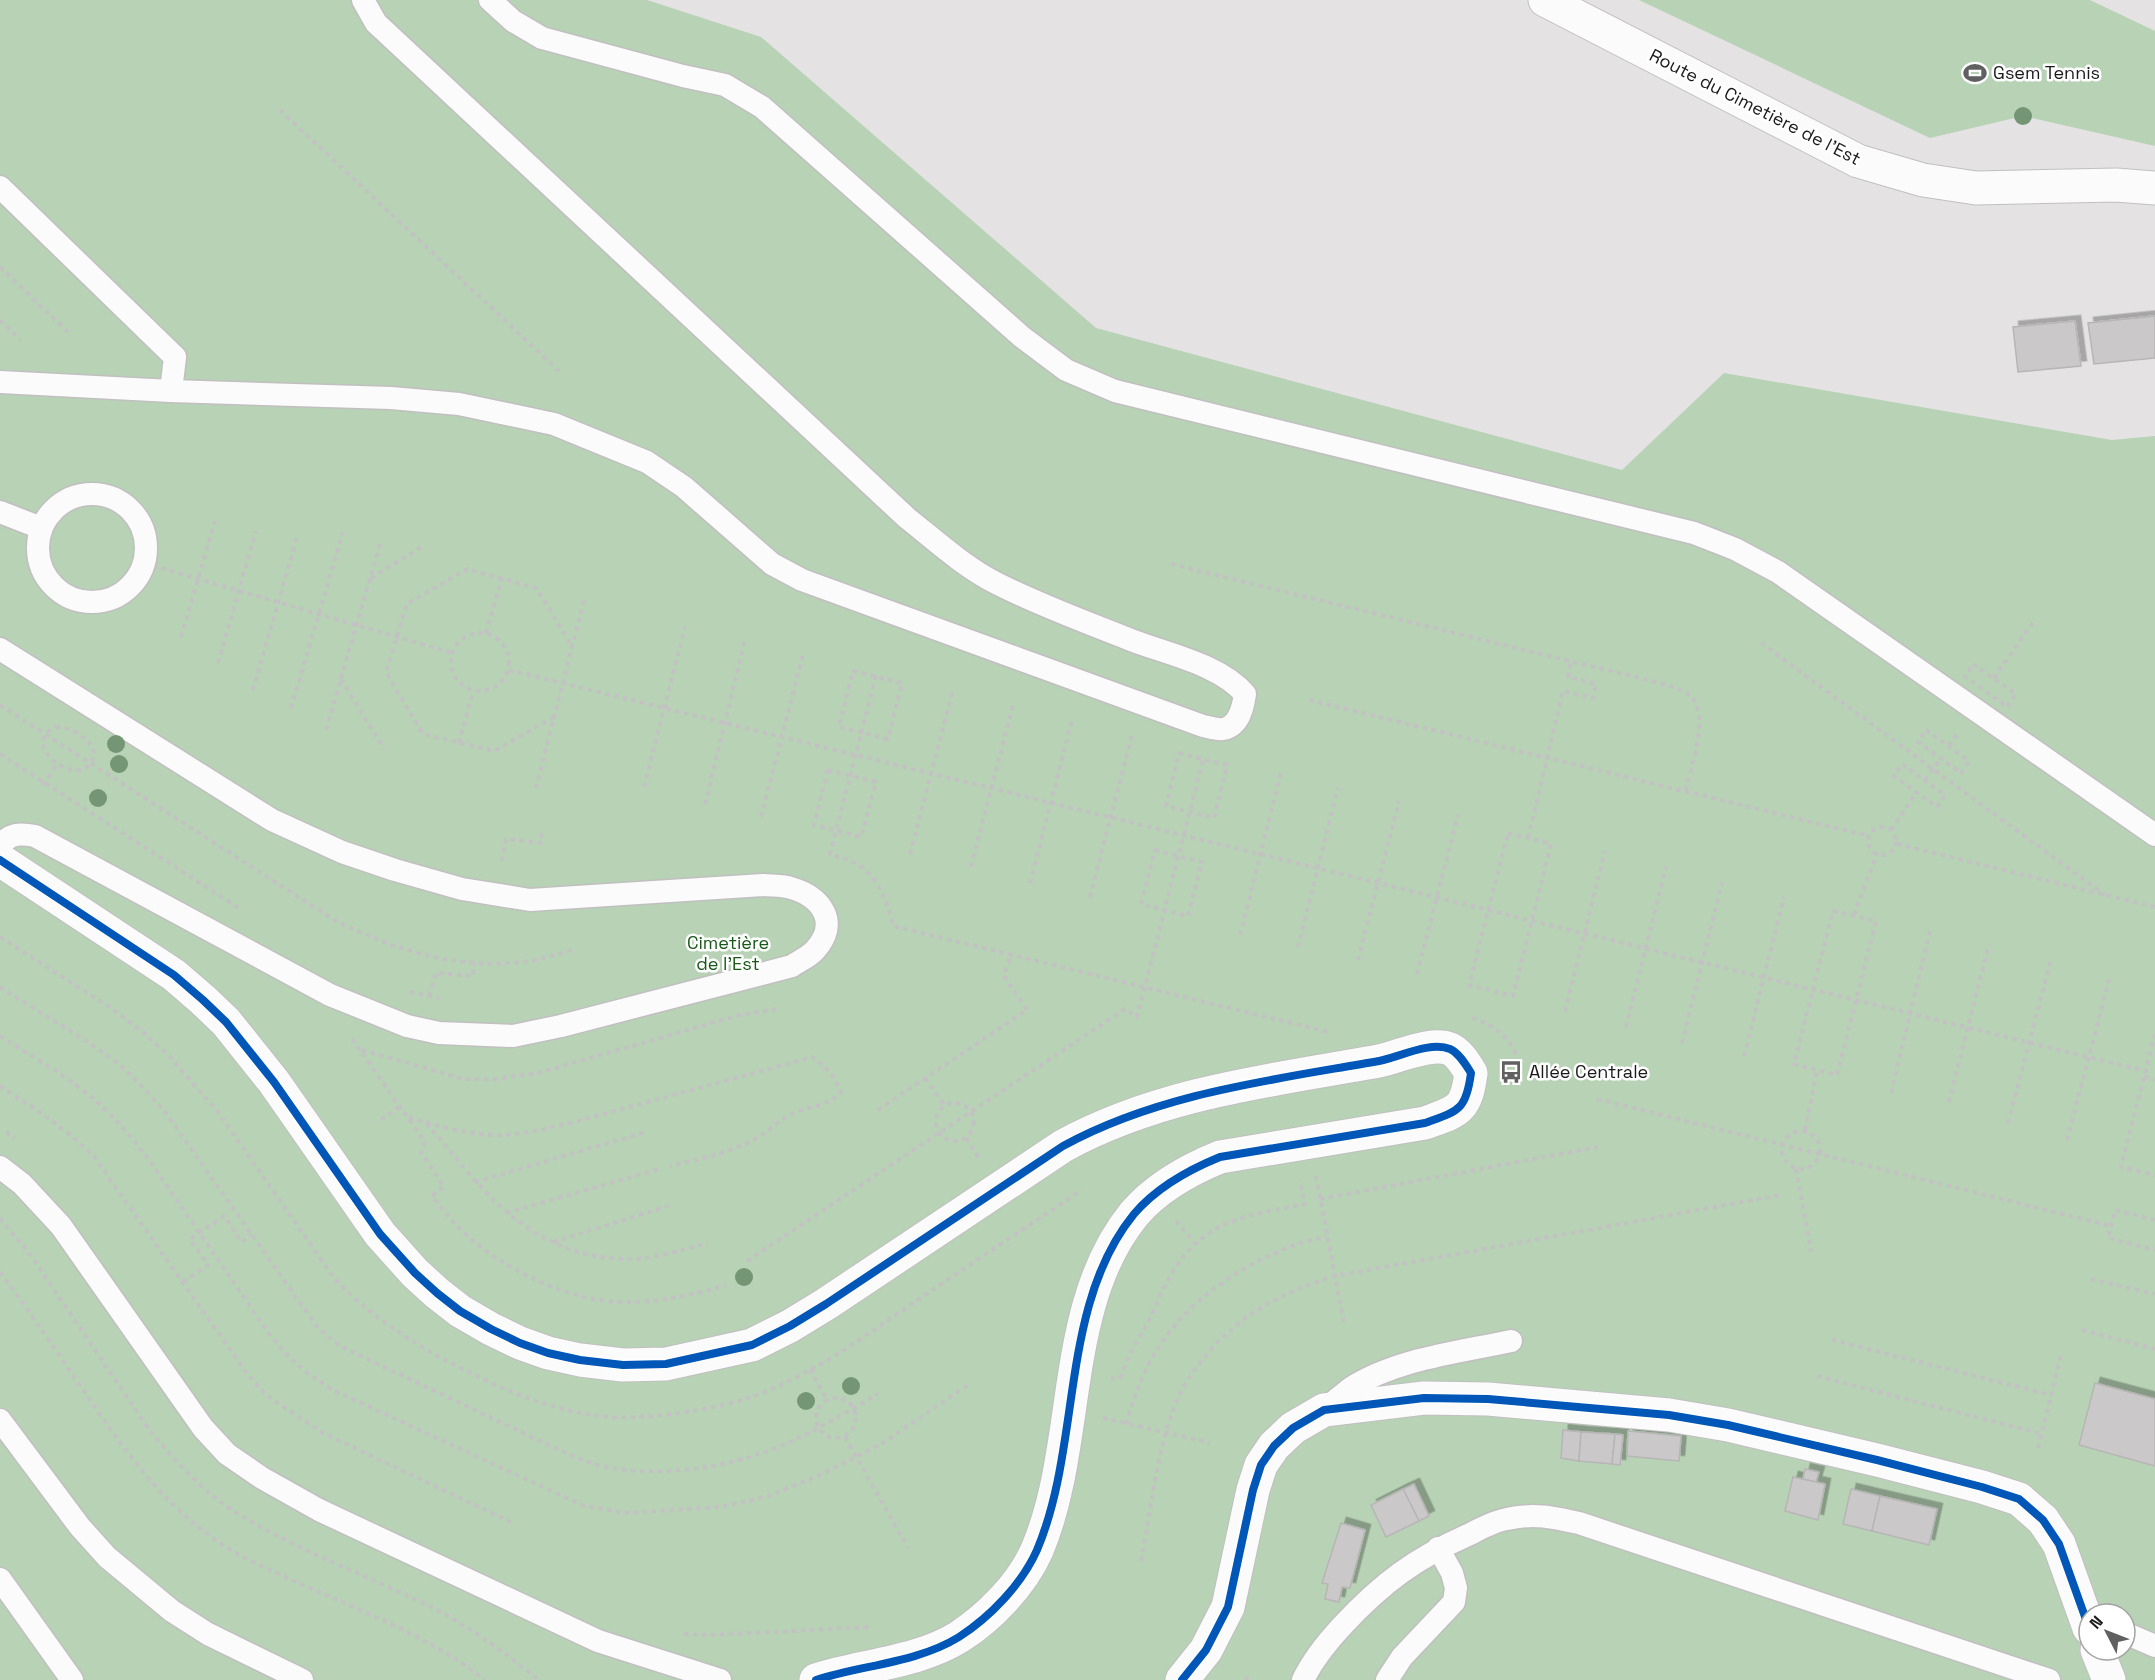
<svg xmlns="http://www.w3.org/2000/svg" width="2155" height="1680" viewBox="0 0 2155 1680" font-family="'Space Grotesk',sans-serif">
<defs>
<filter id="shadow"><feDropShadow dx="5.5" dy="-5.5" stdDeviation="0" flood-color="#0004"/></filter>
</defs>
<rect width="100%" height="100%" fill="#e4e2e3"/>
<g fill="#b7d2b5" fill-rule="evenodd">
<path d="M 0,0 L 647,0 L 761,37 L 1096,328 L 1622,470 L 1724,373 L 2112,440 L 2155,436 L 2155,1680 L 0,1680 ZM 2089,1614 L 2125,1614 L 2125,1650 L 2089,1650 Z"/>
<path d="M 1639,0 L 2090,0 L 2155,31 L 2155,146 L 2023,116 L 1930,138 Z"/>
</g>
<g fill="#cac8c9" stroke="#b7b5b6" stroke-width="1.5" filter="url(#shadow)">
<path d="M 2155,316 L 2155,358 L 2094,364 L 2088,323 Z"/>
<path d="M 2075,321 L 2081,366 L 2018,372 L 2013,327 Z"/>
<path d="M 2095,1383 L 2155,1399 L 2155,1466 L 2079,1445 Z"/>
<path d="M 1563,1430 L 1581,1432 L 1579,1461 L 1561,1458 Z"/>
<path d="M 1628,1431 L 1681,1436 L 1679,1461 L 1627,1456 Z"/>
<path d="M 1581,1432 L 1615,1434 L 1612,1464 L 1579,1461 Z"/>
<path d="M 1615,1434 L 1623,1435 L 1620,1465 L 1612,1464 Z"/>
<path d="M 1805,1469 L 1819,1472 L 1816,1482 L 1803,1479 Z"/>
<path d="M 1793,1477 L 1825,1484 L 1818,1520 L 1785,1511 Z"/>
<path d="M 1414,1484 L 1429,1516 L 1419,1521 L 1403,1489 Z"/>
<path d="M 1403,1489 L 1419,1521 L 1386,1537 L 1371,1505 Z"/>
<path d="M 1851,1489 L 1880,1496 L 1872,1531 L 1843,1524 Z"/>
<path d="M 1880,1496 L 1937,1509 L 1929,1545 L 1872,1531 Z"/>
<path d="M 1341,1523 L 1365,1530 L 1350,1588 L 1342,1587 L 1339,1602 L 1325,1599 L 1328,1584 L 1322,1583 Z"/>
</g>
<g fill="none" stroke-linecap="round" stroke-linejoin="round">
<g stroke="#c1bfc0" stroke-width="25">
<g id="service">
<path d="M 490,0 L 513,21 L 542,38 L 683,76 L 725,85 L 762,107 L 1022,337 L 1066,370 L 1115,391 L 1694,533 L 1735,549 L 1778,572 L 2155,835"/>
<path d="M 0,187 L 175,357 L 171,391"/>
<path d="M 0,382 L 171,391 L 391,398 L 459,404 L 554,424 L 647,462 L 684,487 L 772,564 L 802,580 L 1203,726 C 1209,727 1217,730 1223,729 C 1239,726 1243,708 1245,694 C 1219,664 1167,654 1131,640 C 1086,622 1039,605 996,583 C 963,566 936,541 907,518 L 376,23 L 363,0"/>
<circle cx="92" cy="548" r="54"/>
<path d="M 0,512 L 41,528"/>
<path d="M 0,649 L 272,820 L 342,852 L 395,870 L 462,889 L 530,900 L 763,885 C 772,886 783,885 791,888 C 822,897 840,923 815,950 C 809,957 799,961 792,966 L 561,1026 L 513,1036 L 439,1033 L 407,1026 L 330,995 L 35,836 C 20,833 10,833 0,846"/>
<path d="M 0,1167 L 22,1184 L 61,1226 L 203,1428 L 227,1454 L 262,1478 L 319,1510 L 598,1641 L 720,1680"/>
<path d="M 1326,1408 C 1334,1402 1343,1394 1351,1388 C 1396,1359 1460,1352 1511,1341"/>
<path d="M 0,1420 L 80,1527 L 107,1557 L 172,1611 L 208,1634 L 302,1680"/>
<path d="M 0,1579 L 72,1680"/>
<path d="M 2125,1633 L 2155,1646"/>
<path d="M 1303,1680 C 1313,1659 1328,1641 1343,1625 C 1382,1583 1416,1558 1468,1535 C 1480,1529 1494,1521 1507,1519 C 1534,1513 1552,1517 1579,1523 L 2049,1680"/>
<path d="M 1387,1680 L 1402,1657 L 1454,1602 L 1456,1588 L 1452,1573 L 1438,1548"/>
</g>
</g>
<g stroke="#c1bfc0" stroke-width="35">
<g id="minor">
<path d="M 1545,0 L 1858,161 L 1923,180 L 1976,188 L 2116,185 L 2155,188"/>
<path d="M 0,860 L 174,975 L 203,1000 L 226,1022 L 274,1082 L 380,1234 L 415,1273 L 437,1293 L 460,1311 L 491,1329 L 520,1343 L 548,1353 L 580,1360 L 623,1365 L 666,1364 L 752,1345 L 790,1326 L 826,1304 L 1063,1146 C 1160,1093 1272,1080 1379,1061 C 1399,1057 1431,1041 1450,1049 C 1459,1053 1466,1065 1471,1073 C 1466,1111 1458,1111 1425,1123 L 1220,1157 C 1188,1170 1157,1187 1134,1214 C 1059,1306 1082,1444 1037,1550 C 1022,1584 990,1617 959,1637 C 917,1663 862,1665 816,1680"/>
<path d="M 2097,1650 L 2109,1680"/>
<path d="M 1182,1680 L 1206,1650 L 1228,1607 L 1253,1490 L 1261,1465 L 1274,1446 L 1293,1428 L 1324,1410 L 1424,1398 L 1488,1399 L 1669,1415 L 1728,1425 L 1877,1460 L 1982,1487 L 2019,1499 L 2043,1520 L 2059,1544 L 2089,1628"/>
</g>
</g>
<g stroke="#c3c2c3" stroke-width="4" stroke-dasharray="4.5 4.5" stroke-linecap="butt">
<path d="M 280,110 L 559,371"/>
<path d="M 0,267 L 68,332"/>
<path d="M 0,320 L 21,340"/>
<path d="M 144,563 L 452,653"/>
<path d="M 1171,564 L 1652,681 C 1664,685 1678,687 1688,694 C 1712,711 1691,768 1685,792"/>
<path d="M 371,578 L 423,546"/>
<circle cx="480" cy="662" r="29"/>
<path d="M 486,633 L 502,578"/>
<path d="M 181,637 L 215,521"/>
<path d="M 1761,643 L 2105,895"/>
<path d="M 218,663 L 256,531"/>
<path d="M 1973,664 L 2016,694 L 2007,707 L 1965,676 Z"/>
<path d="M 509,670 L 2145,1071"/>
<path d="M 853,671 L 902,683 L 888,739 L 839,727 Z"/>
<path d="M 876,676 L 830,854 C 838,857 846,858 853,862 C 877,873 888,902 893,926 L 1328,1032"/>
<path d="M 1994,678 L 2034,621"/>
<path d="M 341,679 L 384,749"/>
<path d="M 253,690 L 298,534"/>
<path d="M 1309,700 L 1869,836"/>
<path d="M 0,705 L 336,921 C 400,952 463,972 535,960 C 548,957 562,953 575,949"/>
<path d="M 291,708 L 343,532"/>
<path d="M 554,717 L 494,751 L 423,734 L 386,672 L 407,604 L 467,569 L 536,588 L 572,646"/>
<path d="M 56,727 C 73,726 109,748 87,767 C 69,782 19,742 56,727 Z"/>
<path d="M 326,730 L 380,544"/>
<path d="M 1926,730 L 1969,761 L 1961,773 L 1918,742 Z"/>
<path d="M 459,743 L 473,691"/>
<path d="M 1949,746 L 1957,734"/>
<path d="M 1179,753 L 1227,765 L 1214,818 L 1166,806 Z"/>
<path d="M 0,754 L 242,910"/>
<path d="M 1902,764 L 1945,795 L 1937,807 L 1894,776 Z"/>
<path d="M 828,770 L 876,782 L 861,837 L 814,825 Z"/>
<path d="M 1925,780 L 1941,758"/>
<path d="M 43,785 L 58,763"/>
<path d="M 644,787 L 685,627"/>
<path d="M 536,788 L 584,600"/>
<path d="M 705,804 L 745,640"/>
<path d="M 761,817 L 803,655"/>
<circle cx="1882" cy="841" r="14"/>
<path d="M 1891,830 L 1917,792"/>
<path d="M 1508,833 L 1551,844 L 1513,996 L 1469,985 Z"/>
<path d="M 1528,838 L 1563,691 L 1593,698 L 1596,684 L 1568,677 L 1571,662"/>
<path d="M 1897,844 L 2155,907"/>
<path d="M 1155,850 L 1202,862 L 1188,916 L 1141,904 Z"/>
<path d="M 910,854 L 953,690"/>
<path d="M 502,861 L 506,839 L 541,843 L 542,831"/>
<path d="M 971,867 L 1013,705"/>
<path d="M 1030,883 L 1072,720"/>
<path d="M 1090,897 L 1132,735"/>
<path d="M 1833,911 L 1876,921 L 1837,1075 L 1794,1064 Z"/>
<path d="M 1854,915 L 1877,854"/>
<path d="M 1240,935 L 1281,772"/>
<path d="M 0,937 L 108,1006 L 143,1032 L 170,1057 L 218,1112 L 334,1278 C 376,1322 425,1351 479,1377 C 513,1394 548,1407 586,1414 C 628,1423 697,1412 739,1401 C 767,1393 796,1378 821,1364 C 854,1345 885,1322 916,1301 C 971,1264 1026,1227 1082,1190"/>
<path d="M 1298,947 L 1338,788"/>
<path d="M 1358,960 L 1399,801"/>
<path d="M 1417,974 L 1458,815"/>
<path d="M 0,987 C 38,1012 81,1035 117,1063 C 135,1077 150,1095 165,1112 L 318,1328 L 340,1346 L 555,1448 C 573,1456 591,1465 611,1468 C 670,1478 745,1465 798,1438 C 825,1425 852,1409 878,1394"/>
<path d="M 410,992 L 439,998"/>
<path d="M 429,996 L 436,973 L 473,976 L 474,963"/>
<path d="M 1565,1011 L 1605,851"/>
<path d="M 1472,1018 C 1492,1024 1507,1035 1516,1054"/>
<path d="M 1626,1027 L 1666,867"/>
<path d="M 2155,1034 L 2121,1167 L 2155,1175"/>
<path d="M 0,1036 C 36,1059 76,1081 107,1111 C 122,1126 135,1142 147,1157 L 270,1335 L 289,1357 L 306,1372 L 333,1390 L 582,1505 L 624,1513 L 719,1507 L 766,1497 L 820,1475 L 881,1444 L 968,1385"/>
<path d="M 352,1039 L 425,1142 L 421,1152 L 444,1187 L 432,1196 C 444,1211 456,1227 472,1240 C 512,1273 574,1303 627,1302 C 661,1302 694,1295 726,1285"/>
<path d="M 1682,1043 L 1722,883"/>
<path d="M 362,1050 L 463,1079 L 495,1079 L 538,1073 L 740,1015 L 777,1009"/>
<path d="M 1744,1056 L 1784,897"/>
<path d="M 2144,1077 L 2155,1080"/>
<path d="M 925,1078 L 945,1106"/>
<path d="M 0,1086 C 34,1108 67,1129 95,1158 L 248,1375 L 266,1395 L 323,1433 L 513,1523"/>
<path d="M 1891,1093 L 1930,931"/>
<path d="M 1597,1099 L 2111,1226"/>
<path d="M 1949,1102 L 1989,944"/>
<circle cx="955" cy="1122" r="19"/>
<path d="M 878,1110 L 1027,1010 L 1004,976 L 1011,954"/>
<path d="M 409,1118 C 437,1125 466,1135 496,1135 C 521,1135 545,1129 570,1123 L 813,1057 C 825,1066 835,1077 841,1092 C 827,1108 808,1105 790,1115 C 778,1121 768,1132 755,1139 C 729,1153 699,1159 670,1166"/>
<path d="M 381,1120 L 400,1106"/>
<path d="M 2008,1123 L 2051,959"/>
<path d="M 426,1124 C 445,1142 459,1164 477,1183 C 517,1227 565,1259 627,1259 C 654,1260 683,1249 708,1243"/>
<path d="M 1805,1130 L 1817,1070"/>
<circle cx="1801" cy="1150" r="19"/>
<path d="M 6,1132 L 15,1138"/>
<path d="M 966,1138 L 980,1160"/>
<path d="M 2067,1140 L 2110,976"/>
<path d="M 1796,1169 L 1811,1252"/>
<path d="M 1316,1176 L 1344,1323"/>
<path d="M 475,1182 L 646,1132"/>
<path d="M 1320,1199 L 1598,1147"/>
<path d="M 506,1213 L 659,1169"/>
<path d="M 0,1218 L 32,1257 L 150,1431 C 175,1461 205,1494 240,1515 C 301,1552 369,1576 433,1608 C 471,1627 506,1654 539,1680"/>
<path d="M 2155,1220 L 2115,1210 L 2108,1238 L 2155,1250"/>
<path d="M 1176,1221 L 1195,1243"/>
<path d="M 553,1242 L 668,1206"/>
<path d="M 747,1261 L 1125,1009 L 1137,1017 L 1203,760"/>
<path d="M 0,1272 C 33,1316 63,1361 94,1406 C 132,1460 167,1508 223,1545 C 244,1559 269,1569 292,1580 C 358,1610 428,1635 485,1680"/>
<path d="M 2091,1279 L 2155,1294"/>
<path d="M 183,1282 L 208,1265 L 190,1239 L 224,1216 L 242,1242 L 251,1234"/>
<path d="M 2082,1330 L 2155,1349"/>
<path d="M 1832,1340 L 2051,1395"/>
<path d="M 810,1369 L 827,1400"/>
<path d="M 1817,1376 L 2042,1434"/>
<path d="M 1111,1379 L 1120,1378 C 1124,1369 1127,1360 1131,1352 C 1137,1339 1146,1328 1151,1316 C 1170,1273 1186,1239 1233,1221 C 1255,1212 1281,1209 1305,1204 L 1300,1180"/>
<circle cx="836" cy="1418" r="20"/>
<path d="M 1103,1418 L 1210,1443"/>
<path d="M 1126,1424 C 1133,1401 1141,1377 1153,1356 C 1183,1305 1234,1269 1287,1248 C 1300,1242 1314,1240 1327,1237"/>
<path d="M 845,1437 L 908,1548"/>
<path d="M 2038,1448 L 2061,1355"/>
<path d="M 1141,1561 C 1151,1510 1156,1456 1174,1408 C 1179,1393 1187,1380 1196,1368 C 1231,1320 1279,1292 1335,1276 L 1781,1195"/>
<path d="M 684,1634 L 710,1635 L 871,1627"/>
<path d="M 1246,1680 L 1248,1677"/>
</g>
<use href="#service" stroke="#fbfbfb" stroke-width="22"/>
<use href="#minor" stroke="#fbfbfb" stroke-width="33"/>
<g stroke="#fff" stroke-width="11">
<g id="cycleway">
<path d="M 0,860 L 174,975 L 203,1000 L 226,1022 L 274,1082 L 380,1234 L 415,1273 L 437,1293 L 460,1311 L 491,1329 L 520,1343 L 548,1353 L 580,1360 L 623,1365 L 666,1364 L 752,1345 L 790,1326 L 826,1304 L 1063,1146 C 1160,1093 1272,1080 1379,1061 C 1399,1057 1431,1041 1450,1049 C 1459,1053 1466,1065 1471,1073 C 1466,1111 1458,1111 1425,1123 L 1220,1157 C 1188,1170 1157,1187 1134,1214 C 1059,1306 1082,1444 1037,1550 C 1022,1584 990,1617 959,1637 C 917,1663 862,1665 816,1680"/>
<path d="M 1182,1680 L 1206,1650 L 1228,1607 L 1253,1490 L 1261,1465 L 1274,1446 L 1293,1428 L 1324,1410 L 1424,1398 L 1488,1399 L 1669,1415 L 1728,1425 L 1877,1460 L 1982,1487 L 2019,1499 L 2043,1520 L 2059,1544 L 2089,1628"/>
</g>
</g>
<use href="#cycleway" stroke="#0057b8" stroke-width="8"/>
</g>
<g fill="#749674">
<circle cx="2023" cy="116" r="9"/>
<circle cx="116" cy="744" r="9"/>
<circle cx="119" cy="764" r="9"/>
<circle cx="98" cy="798" r="9"/>
<circle cx="744" cy="1277" r="9"/>
<circle cx="851" cy="1386" r="9"/>
<circle cx="806" cy="1401" r="9"/>
</g>
<defs>
<g id="stadium-bare" transform="scale(1.8)"><path d="M0-5a6.5 5 0 1 0 0 10a6.5 5 0 1 0 0-10ZM-3.5-1.8h7v3.6h-7Z" fill="#616060" stroke="#fff" stroke-width="2.5" paint-order="stroke"/></g>
<g id="bus-bare" transform="scale(1.8)"><path d="M-5-6H5V4H4V6H2V4H-2V6H-4V4H-5ZM-3.5-4V0h7V-4ZM-3.5 1.2v1.5H-2V1.2ZM2 1.2v1.5H3.5V1.2Z" fill="#616060" stroke="#fff" stroke-width="2.5" paint-order="stroke"/></g>
</defs>
<g fill-rule="evenodd">
<use href="#stadium-bare" x="1975" y="73"/>
<use href="#bus-bare" x="1511" y="1072"/>
</g>
<g text-anchor="middle" stroke-width="5" stroke-linejoin="round" paint-order="stroke">
<g font-size="18" fill="#1b1a1a" stroke="#fff" text-anchor="start">
<text x="1993" y="79">Gsem Tennis</text>
<text x="1529" y="1078">Allée Centrale</text>
</g>
<g font-size="18" fill="#1b1a1a" stroke="#fff">
<text transform="translate(1755 107) rotate(27)" y="6">Route du Cimetière de l'Est</text>
</g>
<g font-size="18" fill="#185819" stroke="#fff">
<text x="728" y="949">Cimetière<tspan x="728" dy="21">de l'Est</tspan></text>
</g>
</g>
<g transform="translate(2107 1632) rotate(312)"><circle r="28" fill="#ffffff" stroke="#a4a3a3" stroke-width="1.5"/>
<path d="M0-4.5L10 22L0 15L-10 22Z" fill="#616060"/>
<text y="-9" font-size="16" font-weight="bold" text-anchor="middle" fill="#1b1a1a">N</text>
</g>
</svg>
